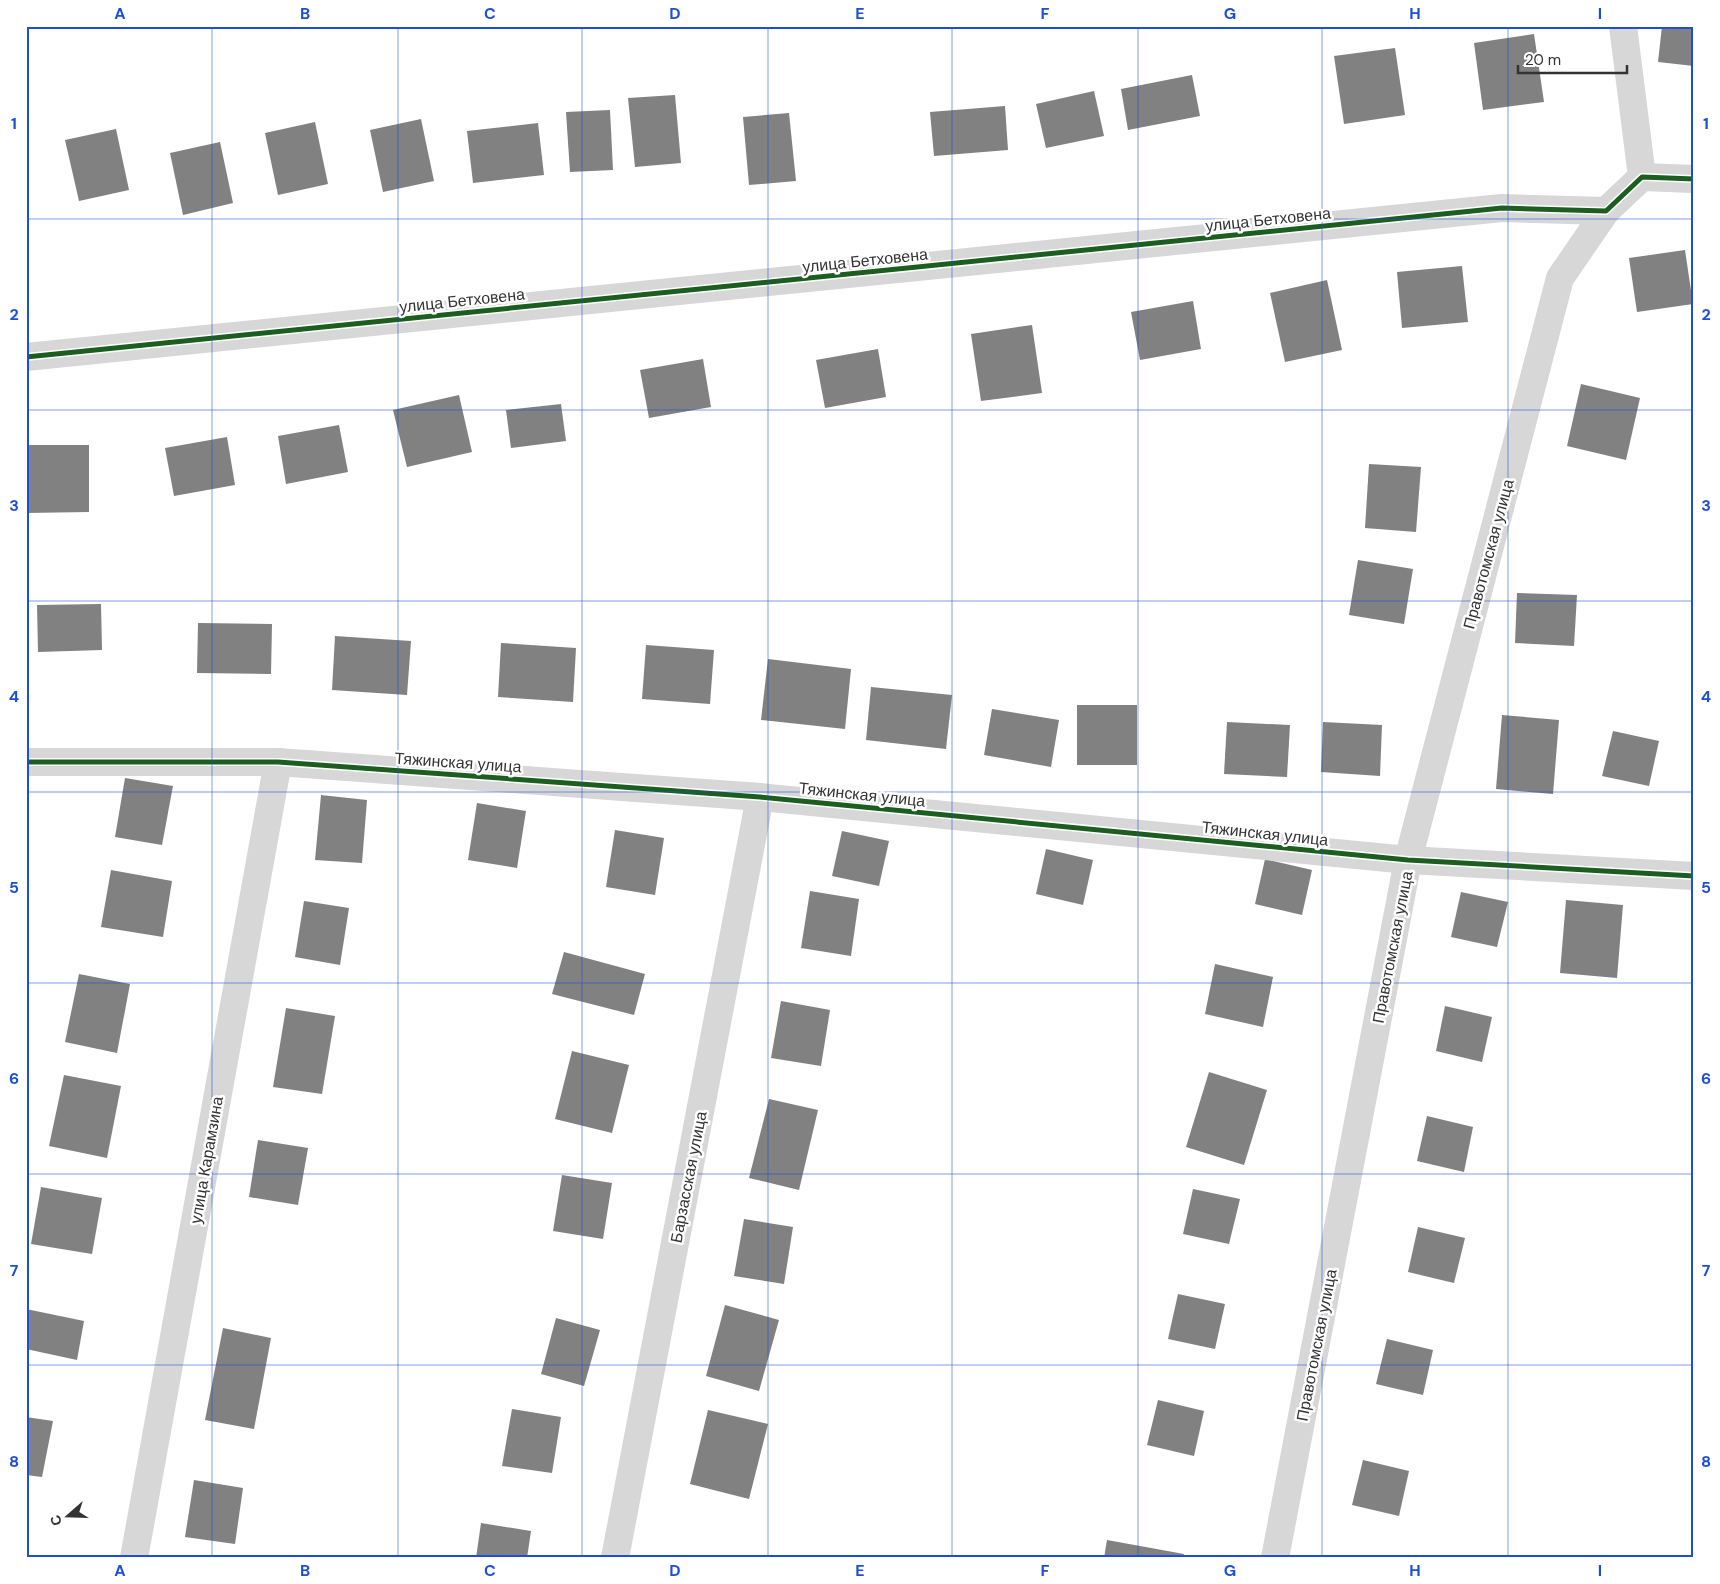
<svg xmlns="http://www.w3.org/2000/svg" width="1720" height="1584" viewBox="0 0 1720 1584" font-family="'DM Sans',sans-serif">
<rect width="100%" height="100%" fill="#fff"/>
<g fill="#818181">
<path d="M 1662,26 L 1694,26 L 1694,66 L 1658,62 Z"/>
<path d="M 1534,34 L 1544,102 L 1483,110 L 1474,43 Z"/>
<path d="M 1395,48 L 1405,115 L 1344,124 L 1334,56 Z"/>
<path d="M 1192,75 L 1200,116 L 1128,130 L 1121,89 Z"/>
<path d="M 1094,91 L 1104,136 L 1046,148 L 1036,104 Z"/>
<path d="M 675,95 L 681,163 L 635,167 L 628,98 Z"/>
<path d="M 1005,106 L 1008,150 L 934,156 L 930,112 Z"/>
<path d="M 610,110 L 613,170 L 570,172 L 566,112 Z"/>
<path d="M 789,113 L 796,181 L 749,185 L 743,117 Z"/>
<path d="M 421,119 L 434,181 L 383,192 L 370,130 Z"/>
<path d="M 315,122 L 328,184 L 278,195 L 265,133 Z"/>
<path d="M 538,123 L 544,175 L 473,183 L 467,131 Z"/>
<path d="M 116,129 L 129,190 L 79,201 L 65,140 Z"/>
<path d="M 220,142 L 233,203 L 183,215 L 170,153 Z"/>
<path d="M 1685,250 L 1693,304 L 1637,312 L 1629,258 Z"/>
<path d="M 1462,266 L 1468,322 L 1402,328 L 1397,272 Z"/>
<path d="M 1327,280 L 1342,350 L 1285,362 L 1270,293 Z"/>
<path d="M 1193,301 L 1201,349 L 1140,360 L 1131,312 Z"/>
<path d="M 1032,325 L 1042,393 L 981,401 L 971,334 Z"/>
<path d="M 878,349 L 886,397 L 825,408 L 816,360 Z"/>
<path d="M 703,359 L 711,407 L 649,418 L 640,370 Z"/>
<path d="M 1581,384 L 1640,398 L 1626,460 L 1567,446 Z"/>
<path d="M 459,395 L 472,452 L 407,467 L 393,410 Z"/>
<path d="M 561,404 L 566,441 L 511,448 L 506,410 Z"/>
<path d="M 339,425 L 348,472 L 286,484 L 278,436 Z"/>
<path d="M 227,437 L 235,485 L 174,496 L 165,448 Z"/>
<path d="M 26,445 L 89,445 L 89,512 L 26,513 Z"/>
<path d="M 1369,464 L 1421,467 L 1416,532 L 1365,528 Z"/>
<path d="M 1358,560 L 1413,569 L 1404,624 L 1349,615 Z"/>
<path d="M 1517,593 L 1577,595 L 1574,646 L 1515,643 Z"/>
<path d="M 101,604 L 102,650 L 38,652 L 37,605 Z"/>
<path d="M 198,623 L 272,624 L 271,674 L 197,673 Z"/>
<path d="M 335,636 L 411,641 L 407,695 L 332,690 Z"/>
<path d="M 501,643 L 576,648 L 573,702 L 498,697 Z"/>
<path d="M 646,645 L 714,650 L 710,704 L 642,699 Z"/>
<path d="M 768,659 L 851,669 L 845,729 L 761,720 Z"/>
<path d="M 871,687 L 952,695 L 946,749 L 866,740 Z"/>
<rect x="1077" y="705" width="60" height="60"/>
<path d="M 992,709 L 1059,720 L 1051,767 L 984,755 Z"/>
<path d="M 1502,715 L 1559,720 L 1553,794 L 1496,789 Z"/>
<path d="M 1227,722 L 1290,725 L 1287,777 L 1224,774 Z"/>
<path d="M 1323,722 L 1382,725 L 1380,776 L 1321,772 Z"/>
<path d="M 1613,731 L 1659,741 L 1649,786 L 1602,776 Z"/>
<path d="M 125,778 L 173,786 L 162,845 L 115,837 Z"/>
<path d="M 321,795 L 367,800 L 362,863 L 315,860 Z"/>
<path d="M 477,803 L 526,811 L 517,868 L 468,860 Z"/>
<path d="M 615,830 L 664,838 L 655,895 L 606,887 Z"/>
<path d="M 842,831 L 889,841 L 879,886 L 832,876 Z"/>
<path d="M 1046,849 L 1093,860 L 1083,905 L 1036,894 Z"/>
<path d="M 1265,859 L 1312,870 L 1302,915 L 1255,904 Z"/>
<path d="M 111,870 L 172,881 L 163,937 L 101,927 Z"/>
<path d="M 810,891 L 859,899 L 851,956 L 801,948 Z"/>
<path d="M 1461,892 L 1508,902 L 1497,947 L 1451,937 Z"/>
<path d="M 1566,900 L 1623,905 L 1617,978 L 1560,973 Z"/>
<path d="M 304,901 L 349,908 L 340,965 L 295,957 Z"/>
<path d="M 564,952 L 645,974 L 634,1015 L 552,994 Z"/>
<path d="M 1215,964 L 1273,977 L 1263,1027 L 1205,1014 Z"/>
<path d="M 79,974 L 130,984 L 117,1053 L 65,1042 Z"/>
<path d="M 781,1001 L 830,1010 L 821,1066 L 771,1058 Z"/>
<path d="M 1445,1006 L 1492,1017 L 1482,1062 L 1436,1051 Z"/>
<path d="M 286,1008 L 335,1016 L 322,1094 L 273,1087 Z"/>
<path d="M 572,1051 L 629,1065 L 612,1133 L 555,1119 Z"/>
<path d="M 1209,1072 L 1267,1090 L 1244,1165 L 1186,1147 Z"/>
<path d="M 64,1075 L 121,1086 L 107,1158 L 49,1146 Z"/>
<path d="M 769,1099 L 818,1110 L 799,1190 L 749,1178 Z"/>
<path d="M 1427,1116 L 1473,1127 L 1464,1172 L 1417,1161 Z"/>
<path d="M 258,1140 L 308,1148 L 298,1205 L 249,1197 Z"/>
<path d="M 562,1175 L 612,1183 L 603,1239 L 553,1231 Z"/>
<path d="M 41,1187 L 102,1198 L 92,1254 L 31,1244 Z"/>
<path d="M 1193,1189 L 1240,1199 L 1229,1244 L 1183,1234 Z"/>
<path d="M 744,1219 L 793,1227 L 784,1284 L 734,1276 Z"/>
<path d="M 1418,1227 L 1465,1238 L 1454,1283 L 1408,1272 Z"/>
<path d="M 1178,1294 L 1225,1304 L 1215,1349 L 1168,1339 Z"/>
<path d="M 725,1305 L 779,1320 L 759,1391 L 706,1376 Z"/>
<path d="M 26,1309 L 84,1321 L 77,1360 L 26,1349 Z"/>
<path d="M 556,1318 L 600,1330 L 584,1386 L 541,1374 Z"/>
<path d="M 223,1328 L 271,1338 L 254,1429 L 205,1420 Z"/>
<path d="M 1387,1339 L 1433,1350 L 1423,1395 L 1376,1384 Z"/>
<path d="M 1158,1400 L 1204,1411 L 1194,1456 L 1147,1445 Z"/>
<path d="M 512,1409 L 561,1417 L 552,1473 L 502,1466 Z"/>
<path d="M 708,1410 L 768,1424 L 749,1499 L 690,1484 Z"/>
<path d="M 26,1417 L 53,1421 L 42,1477 L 26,1475 Z"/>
<path d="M 1363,1460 L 1409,1471 L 1399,1516 L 1352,1505 Z"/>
<path d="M 194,1480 L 243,1488 L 235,1544 L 185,1537 Z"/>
<path d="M 481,1523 L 531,1531 L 527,1558 L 476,1558 Z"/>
<path d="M 1107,1540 L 1184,1554 L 1183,1558 L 1104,1558 Z"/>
</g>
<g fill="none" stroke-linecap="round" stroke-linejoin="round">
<g stroke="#d7d7d7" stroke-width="28">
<path d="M 1623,26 L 1642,177"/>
<path d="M 26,357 L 1502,208 L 1606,211 L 1642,177 L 1694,179"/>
<path d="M 26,762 L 278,762 L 760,797 L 1408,860 L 1694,876"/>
<path d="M 134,1558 L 278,762"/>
<path d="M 615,1558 L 760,797"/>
<path d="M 1275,1558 L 1408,860 L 1560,278 L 1606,211"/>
</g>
<g stroke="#fff" stroke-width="8">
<g id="cycleway">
<path d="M 26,357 L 1502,208 L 1606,211 L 1642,177 L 1694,179"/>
<path d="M 26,762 L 278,762 L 760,797 L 1408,860 L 1694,876"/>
</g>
</g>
<use href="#cycleway" stroke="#1b5e20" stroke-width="5"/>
</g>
<path fill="none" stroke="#1d4ed8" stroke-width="1" stroke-opacity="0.55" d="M 212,26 L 212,1558M 398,26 L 398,1558M 582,26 L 582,1558M 768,26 L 768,1558M 952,26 L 952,1558M 1138,26 L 1138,1558M 1322,26 L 1322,1558M 1508,26 L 1508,1558M 26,219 L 1694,219M 26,410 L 1694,410M 26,601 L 1694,601M 26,792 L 1694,792M 26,983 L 1694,983M 26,1174 L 1694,1174M 26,1365 L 1694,1365"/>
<g text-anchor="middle" stroke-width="5" stroke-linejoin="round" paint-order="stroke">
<g font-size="16" fill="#333" stroke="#fff">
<text transform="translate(1268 219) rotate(-6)" y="6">улица Бетховена</text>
<text transform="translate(865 260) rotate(-6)" y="6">улица Бетховена</text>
<text transform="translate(462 300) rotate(-6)" y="6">улица Бетховена</text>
<text transform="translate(1488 554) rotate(-75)" y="6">Правотомская улица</text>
<text transform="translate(458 762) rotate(4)" y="6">Тяжинская улица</text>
<text transform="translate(862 794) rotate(6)" y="6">Тяжинская улица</text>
<text transform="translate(1265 833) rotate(6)" y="6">Тяжинская улица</text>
<text transform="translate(1392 947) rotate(-79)" y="6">Правотомская улица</text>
<text transform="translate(206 1160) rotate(-80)" y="6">улица Карамзина</text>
<text transform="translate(688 1177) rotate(-79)" y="6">Барзасская улица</text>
<text transform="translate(1316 1345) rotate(-79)" y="6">Правотомская улица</text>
</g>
</g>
<rect width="1720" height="1584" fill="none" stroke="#ffffff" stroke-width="55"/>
<g transform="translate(68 1516) rotate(250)" stroke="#ffffff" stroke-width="4" paint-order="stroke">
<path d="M0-4L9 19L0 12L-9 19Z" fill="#333333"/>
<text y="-8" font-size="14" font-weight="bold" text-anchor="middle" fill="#333333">С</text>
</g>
<path d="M1518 65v8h109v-8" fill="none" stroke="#333333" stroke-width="2.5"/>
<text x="1525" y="65" font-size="15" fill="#333333" stroke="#ffffff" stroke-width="4" paint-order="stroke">20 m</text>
<rect x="28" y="28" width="1664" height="1528" fill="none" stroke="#1d4ed8" stroke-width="2"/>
<g font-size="16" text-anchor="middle" font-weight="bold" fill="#1d4ed8">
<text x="120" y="19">A</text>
<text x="305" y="19">B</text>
<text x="490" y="19">C</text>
<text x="675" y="19">D</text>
<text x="860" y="19">E</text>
<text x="1045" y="19">F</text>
<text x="1230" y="19">G</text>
<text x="1415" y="19">H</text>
<text x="1600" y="19">I</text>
<text x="14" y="129">1</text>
<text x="1706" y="129">1</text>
<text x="14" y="320">2</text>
<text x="1706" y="320">2</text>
<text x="14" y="511">3</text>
<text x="1706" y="511">3</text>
<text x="14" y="702">4</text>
<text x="1706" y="702">4</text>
<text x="14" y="893">5</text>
<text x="1706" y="893">5</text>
<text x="14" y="1084">6</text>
<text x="1706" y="1084">6</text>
<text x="14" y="1276">7</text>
<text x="1706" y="1276">7</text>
<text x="14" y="1467">8</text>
<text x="1706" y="1467">8</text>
<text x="120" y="1576">A</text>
<text x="305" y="1576">B</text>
<text x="490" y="1576">C</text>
<text x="675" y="1576">D</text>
<text x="860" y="1576">E</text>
<text x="1045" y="1576">F</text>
<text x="1230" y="1576">G</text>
<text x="1415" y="1576">H</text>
<text x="1600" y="1576">I</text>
</g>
</svg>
